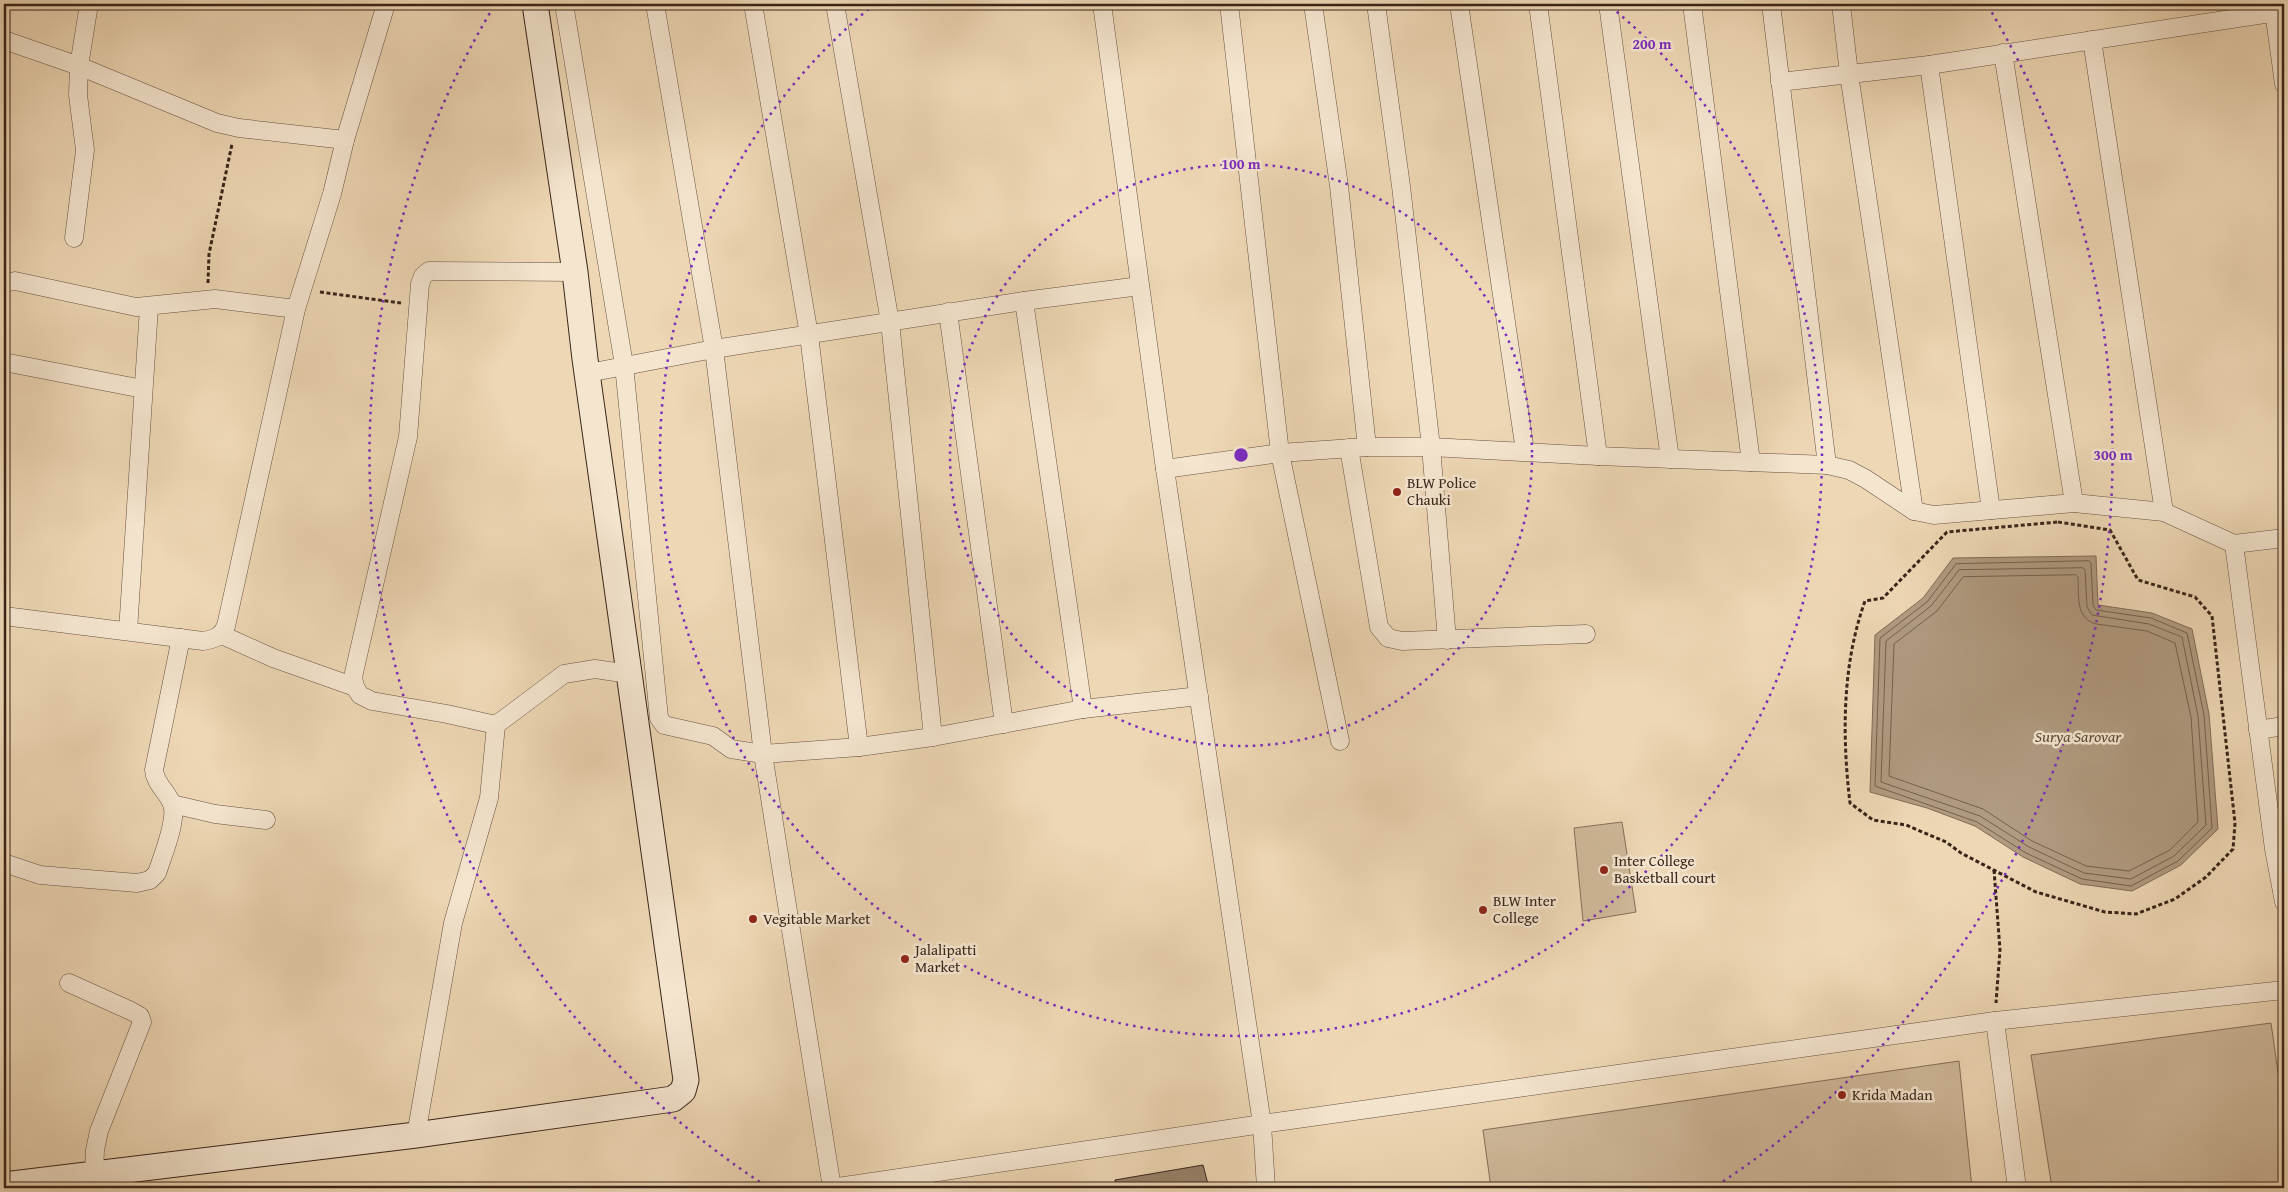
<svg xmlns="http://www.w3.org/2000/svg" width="2288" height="1192" viewBox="0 0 2288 1192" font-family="'Gentium Book Plus',serif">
<rect width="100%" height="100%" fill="#eed7b5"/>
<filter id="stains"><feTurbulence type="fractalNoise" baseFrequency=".004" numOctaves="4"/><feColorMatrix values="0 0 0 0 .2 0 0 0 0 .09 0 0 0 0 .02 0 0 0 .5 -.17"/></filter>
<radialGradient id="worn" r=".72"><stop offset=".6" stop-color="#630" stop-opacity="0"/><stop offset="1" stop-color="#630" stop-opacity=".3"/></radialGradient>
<g fill="#cfb99b" stroke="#846f5a">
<path d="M 1622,822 L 1636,912 L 1583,921 L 1574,828 Z"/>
<path d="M 2271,1023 L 2284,1115 L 2284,1188 L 2052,1188 L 2031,1055 Z"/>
<path d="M 1959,1061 L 1972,1188 L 1491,1188 L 1483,1130 Z"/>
</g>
<path fill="#b09a80" stroke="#806b57" d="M 2096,556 L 2098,605 L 2152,613 L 2192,629 L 2209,714 L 2218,829 L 2181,865 L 2132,891 L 2080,884 L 2023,857 L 1975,826 L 1927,808 L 1870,792 L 1875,635 L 1923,598 L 1953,558 Z"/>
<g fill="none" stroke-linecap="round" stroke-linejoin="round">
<g stroke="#74604d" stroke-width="1">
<path d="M 2089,561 L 2091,563 L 2093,605 L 2096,610 L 2151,618 L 2187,633 L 2204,715 L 2212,828 L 2178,861 L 2131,886 L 2082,879 L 2026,853 L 1977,822 L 1875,786 L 1880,638 L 1927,602 L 1956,564 Z"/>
<path d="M 2083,568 L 2085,570 L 2087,607 L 2092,615 L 2149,624 L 2182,637 L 2198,716 L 2206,825 L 2174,856 L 2131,879 L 2084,873 L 2029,847 L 1980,816 L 1881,782 L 1886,641 L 1931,606 L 1959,570 Z"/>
<path d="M 2076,575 L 2078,577 C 2079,595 2075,618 2096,624 L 2147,631 L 2175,643 L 2191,717 L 2198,822 L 2170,850 L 2129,871 L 2086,866 L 2032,841 L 1983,809 L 1889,776 L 1894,644 L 1937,611 L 1963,577 Z"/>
</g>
</g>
<path fill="#97826b" stroke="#38251a" d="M 1203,1165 L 1209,1188 L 1116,1188 L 1115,1180 Z"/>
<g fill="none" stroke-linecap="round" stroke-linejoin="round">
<g stroke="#665241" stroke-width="19">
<g id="street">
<path d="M 564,4 L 624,365 L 659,718 L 664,725 L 713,736 L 731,749 L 763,754 L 859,747 L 809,335 L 753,4"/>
<path d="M 655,4 L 714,349 L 763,754 L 832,1188"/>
<path d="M 835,4 L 890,322 L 933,737"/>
<path d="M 1102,4 L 1165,469 L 1262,1124 L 1266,1188"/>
<path d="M 1229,4 L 1280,453 L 1340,741"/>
<path d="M 1313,4 L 1339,186 L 1367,447"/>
<path d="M 1376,4 L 1401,186 L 1431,447 L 1447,640"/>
<path d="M 1459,4 L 1525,451"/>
<path d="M 1538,4 L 1598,456"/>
<path d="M 1608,4 L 1670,459"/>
<path d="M 1692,4 L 1751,462"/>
<path d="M 1771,4 L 1827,465"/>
<path d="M 1841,4 L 1849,74 L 1914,511"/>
<path d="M 2273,4 L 2284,84"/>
<path d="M 4,40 L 79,66 L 217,123 L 239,128 L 345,140"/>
<path d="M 2092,40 L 2164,512"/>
<path d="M 2003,53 L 2074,503"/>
<path d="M 1929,65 L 1991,510"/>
<path d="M 1780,82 L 1929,65 L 2284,11"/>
<path d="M 74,238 L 85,150 L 78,95 L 79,66 L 89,4"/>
<path d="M 4,283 L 15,281 L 136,307 L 215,299 L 296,309"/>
<path d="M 1024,301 L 1083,709"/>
<path d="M 948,312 L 1004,724"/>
<path d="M 4,362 L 143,389"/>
<path d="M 588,373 L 714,349 L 1024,301 L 1140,286"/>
<path d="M 1349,448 L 1379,627 L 1388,638 L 1402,641 L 1586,634"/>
<path d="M 1165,469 L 1280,453 L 1367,447 L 1431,447 L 1598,456 L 1827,465 L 1849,470 L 1866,479 L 1914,511 L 1934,515 L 2074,503 L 2164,512 L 2234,544"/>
<path d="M 2284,538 L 2234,544 L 2274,849 L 2284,902"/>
<path d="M 4,616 L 203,641 C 215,639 221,637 226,626 L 296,309 L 332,194 L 345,140 L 386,4"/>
<path d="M 128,631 L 149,307"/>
<path d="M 222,635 L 273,658 L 355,687"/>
<path d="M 496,725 L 564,674 L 595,669 L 629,674"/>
<path d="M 2258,730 L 2284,726"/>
<path d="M 859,747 L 933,737 L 1083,709 L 1199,696"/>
<path d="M 172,804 L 215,814 L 266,820"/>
<path d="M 4,863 L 40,875 L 137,883 L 150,880 L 157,873 C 162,857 178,820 172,804 C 167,791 155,784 154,770 L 181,638"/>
<path d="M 69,983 L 131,1011 L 140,1016 L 142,1022 L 99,1131 L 95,1150 L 94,1174"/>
<path d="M 1995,1021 L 2017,1188"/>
<path d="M 416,1135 L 453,923 L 489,798 L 496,725 L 447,714 L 372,701 L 360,695 L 355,687 L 353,677 L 408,437 L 420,284 L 423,276 L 429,271 L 575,272"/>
<path d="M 831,1188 L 1262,1124 L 1995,1021 L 2284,990"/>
</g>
</g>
<g stroke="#38251a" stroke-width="27">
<path id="secondary" d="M 4,1185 L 416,1135 L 673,1099 L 683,1091 L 686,1080 L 585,359 L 575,272 L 535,4"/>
</g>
<g stroke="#38251a" stroke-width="3" stroke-dasharray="4 2.5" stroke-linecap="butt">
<path d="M 208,283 L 209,254 L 232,144"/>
<path d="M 320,292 L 401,303"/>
<path d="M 2058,522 L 2110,530 L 2138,580 L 2195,597 L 2212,616 L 2235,823 L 2233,849 L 2206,877 L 2175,899 L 2136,914 L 2105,912 L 2036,892 L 1961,853 L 1946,842 L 1906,825 L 1873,820 L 1850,803 C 1842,736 1842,665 1865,601 L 1883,598 L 1947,532 Z"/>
<path d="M 1994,870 L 2000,950 L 1996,1003"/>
</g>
<use href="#street" stroke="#f4e5cf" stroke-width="18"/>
<use href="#secondary" stroke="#f4e5cf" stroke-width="25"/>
</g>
<g fill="none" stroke="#7b2cbf" stroke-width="2.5" stroke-dasharray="2.5 5">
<circle cx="1241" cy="455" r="291"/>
<path d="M1611 7A581 581 0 1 1 871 7"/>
<path d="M766 1186A872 872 0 0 1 494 6M1988 6A872 872 0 0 1 1716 1186"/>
</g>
<g fill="#8f2418" stroke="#f4e5cf" stroke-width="2">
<circle cx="1397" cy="492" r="5"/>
<circle cx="1604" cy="870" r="5"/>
<circle cx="1483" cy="910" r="5"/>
<circle cx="753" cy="919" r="5"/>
<circle cx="905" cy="959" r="5"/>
<circle cx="1842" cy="1095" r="5"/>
</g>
<g text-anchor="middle" stroke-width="5" stroke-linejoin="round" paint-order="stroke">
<g font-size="15" fill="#38251a" stroke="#f4e5cf" text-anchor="start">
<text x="1407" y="488">BLW Police<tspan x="1407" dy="17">Chauki</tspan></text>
<text x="1614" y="866">Inter College<tspan x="1614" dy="17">Basketball court</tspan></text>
<text x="1493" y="906">BLW Inter<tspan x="1493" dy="17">College</tspan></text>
<text x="763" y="924">Vegitable Market</text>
<text x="915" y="955">Jalalipatti<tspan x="915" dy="17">Market</tspan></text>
<text x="1852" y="1100">Krida Madan</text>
</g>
<g font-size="16" font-style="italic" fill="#5c4839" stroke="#f4e5cf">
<text x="2078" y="742">Surya Sarovar</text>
</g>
</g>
<circle cx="1241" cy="455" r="8" fill="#7b2cbf" stroke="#f4e5cf" stroke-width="2.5"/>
<g font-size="15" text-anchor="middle" font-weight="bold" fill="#7b2cbf" stroke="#f4e5cf" stroke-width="5" stroke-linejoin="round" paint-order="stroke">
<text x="1652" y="49">200 m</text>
<text x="1241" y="169">100 m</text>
<text x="2113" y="460">300 m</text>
</g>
<rect width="2288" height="1192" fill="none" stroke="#eed7b5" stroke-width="20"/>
<rect x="5" y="5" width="2278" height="1182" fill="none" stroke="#38251a" stroke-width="2.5"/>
<rect x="10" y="10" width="2268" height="1172" fill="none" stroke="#38251a"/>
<rect width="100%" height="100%" filter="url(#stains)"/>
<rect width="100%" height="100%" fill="url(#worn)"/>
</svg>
